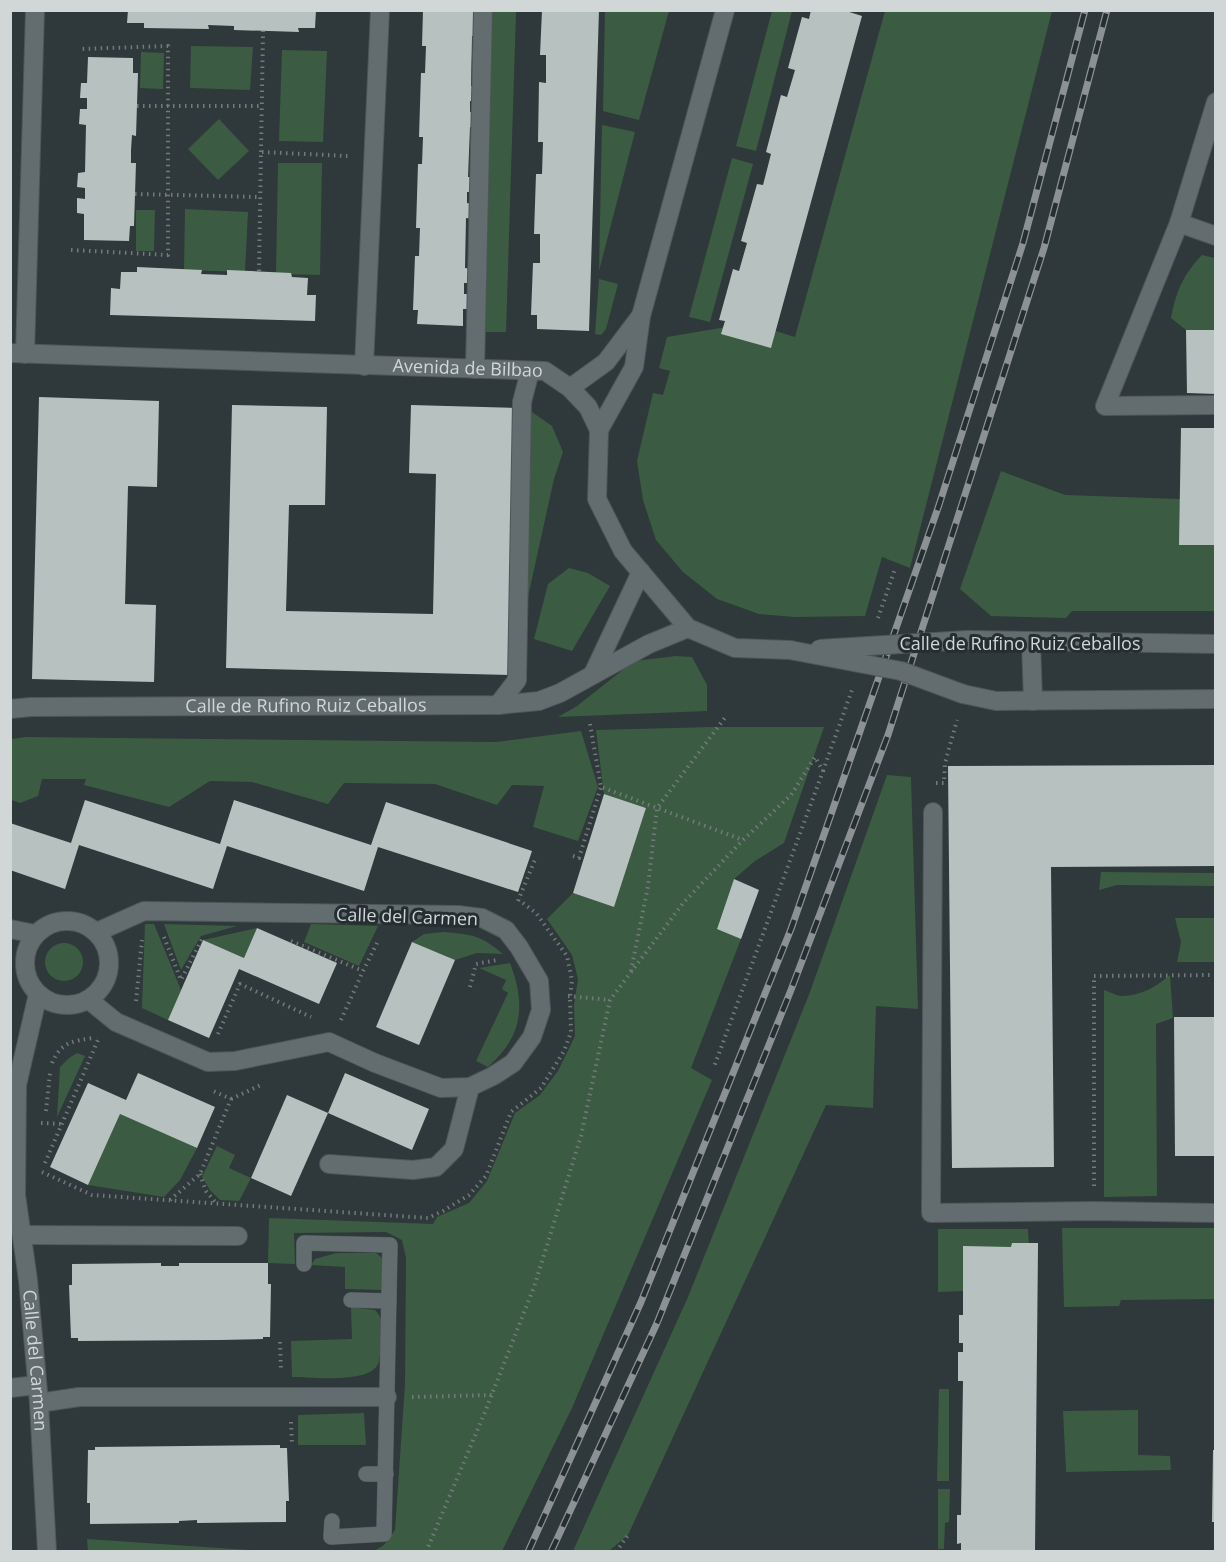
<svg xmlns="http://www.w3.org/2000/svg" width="1226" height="1562" viewBox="0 0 1226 1562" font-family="'Open Sans',sans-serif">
<rect width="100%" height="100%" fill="#2f383a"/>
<g fill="#3b5c42">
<path d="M 483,11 L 516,11 L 506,332 L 476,332 Z"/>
<path d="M 605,11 L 669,11 L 639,120 L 603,111 Z"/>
<path d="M 772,11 L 792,11 L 756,151 L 736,146 Z"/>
<path d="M 885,11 L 1052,11 L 910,568 L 882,557 L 865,616 L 794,617 L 759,614 L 717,599 L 683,572 L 656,540 L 643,500 L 637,461 L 653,393 L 663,395 L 670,371 L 659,368 L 667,337 L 750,323 L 795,337 Z"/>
<path d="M 191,46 L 253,47 L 250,90 L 190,88 Z"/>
<path d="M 282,50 L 327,51 L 323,142 L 279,141 Z"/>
<path d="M 141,52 L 164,53 L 163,89 L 140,88 Z"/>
<path d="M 219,119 L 249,151 L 218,180 L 188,149 Z"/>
<path d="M 602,125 L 635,132 L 599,271 Z"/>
<path d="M 732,158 L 753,164 L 710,322 L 689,317 Z"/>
<path d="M 278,163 L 322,163 L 320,275 L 276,274 Z"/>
<path d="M 185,209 L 248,212 L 245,272 L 184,270 Z"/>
<path d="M 136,210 L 155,210 L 154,251 L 136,251 Z"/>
<path d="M 1202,255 L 1215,258 L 1215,330 L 1186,330 L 1171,318 C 1176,291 1183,275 1202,255 Z"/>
<path d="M 599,279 L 618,284 L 606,329 L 601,335 L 595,334 Z"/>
<path d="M 522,405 L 552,426 L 563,452 L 554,479 L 518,642 Z"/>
<path d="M 1001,471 L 1065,495 L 1180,499 L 1215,545 L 1215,611 L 1072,611 L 1066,618 L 991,616 L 960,589 Z"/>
<path d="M 569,568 L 588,573 L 610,586 L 572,651 L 534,639 L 548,584 Z"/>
<path d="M 676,656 L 692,657 L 707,685 L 707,711 L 558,717 L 577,706 L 634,661 Z"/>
<path d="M 712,727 L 824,727 L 784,843 L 755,861 L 734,879 L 717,928 L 741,939 L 691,1068 L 712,1080 L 572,1408 L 502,1551 L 300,1551 L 374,1551 L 384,1545 L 395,1530 L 405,1384 L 406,1258 L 402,1240 L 386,1232 L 294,1233 L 295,1264 L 268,1263 L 269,1218 L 433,1224 L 437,1217 L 469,1203 L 487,1181 L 515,1113 L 540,1095 L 558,1071 L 575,1036 L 574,1005 L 578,979 L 572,955 L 547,919 L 573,893 L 614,907 L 646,808 L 604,794 L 596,730 Z"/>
<path d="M 581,731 L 598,787 L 578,841 L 533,827 L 544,786 L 512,785 L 497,805 L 435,784 L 344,783 L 328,804 L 252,782 L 210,781 L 169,807 L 84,785 L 86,779 L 42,779 L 38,796 L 20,803 L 11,800 L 11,739 L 26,737 L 496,742 Z"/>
<path d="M 887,775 L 911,777 L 918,1009 L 876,1006 L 873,1108 L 826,1105 L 628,1535 L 609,1551 L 573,1551 L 688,1297 L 810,992 Z"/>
<path d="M 1101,872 L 1215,873 L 1215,886 L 1117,885 L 1099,890 Z"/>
<path d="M 1175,918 L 1215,918 L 1215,962 L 1177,962 L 1181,942 Z"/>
<path d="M 145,924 L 154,924 L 181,990 L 168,1020 L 142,1008 Z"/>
<path d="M 164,924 L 237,926 L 201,936 L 181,970 Z"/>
<path d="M 311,924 L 378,926 L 359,966 L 304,942 Z"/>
<path d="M 257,928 L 244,958 L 203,940 Z"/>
<path d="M 444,932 C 474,935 480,935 503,954 L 477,953 L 455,960 L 412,942 L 424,934 Z"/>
<circle cx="64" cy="962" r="19"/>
<path d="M 510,963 C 526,1005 523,1036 488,1067 L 476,1061 L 508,993 L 502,989 L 506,980 L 479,968 Z"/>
<path d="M 1170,975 L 1173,1018 L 1156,1024 L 1157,1196 L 1104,1197 L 1104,990 C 1110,992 1117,996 1122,996 C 1141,996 1157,986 1170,975 Z"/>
<path d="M 77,1053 L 85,1056 L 57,1117 L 60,1067 L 69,1058 Z"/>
<path d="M 120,1114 L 197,1148 L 180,1180 L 164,1197 L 88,1185 Z"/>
<path d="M 217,1146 L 235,1155 L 229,1168 L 251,1178 L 239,1201 L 220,1200 L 210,1190 L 202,1177 Z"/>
<path d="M 1062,1228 L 1215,1228 L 1215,1299 L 1121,1300 L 1119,1306 L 1064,1307 Z"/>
<path d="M 938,1229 L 1028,1229 L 1029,1247 L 963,1247 L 963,1291 L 938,1292 Z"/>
<path d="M 336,1253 L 376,1253 L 383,1259 L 383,1290 L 345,1289 L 345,1267 L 311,1265 L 315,1259 Z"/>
<path d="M 351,1307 L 375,1310 C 385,1321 383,1330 381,1345 C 380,1351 380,1359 378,1364 C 369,1384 311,1377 292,1377 L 291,1341 L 352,1339 Z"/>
<path d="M 939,1389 L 949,1389 L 949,1481 L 937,1481 Z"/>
<path d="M 1138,1410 L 1138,1455 L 1170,1456 L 1171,1470 L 1066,1472 L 1063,1411 Z"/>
<path d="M 364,1413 L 366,1445 L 298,1445 L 298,1415 Z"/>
<path d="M 938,1489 L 950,1489 L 949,1522 L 945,1523 L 944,1549 L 938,1549 Z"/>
<path d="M 87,1539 L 265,1551 L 88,1551 Z"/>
</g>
<g fill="#b7c2c0">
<path d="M 128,10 L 316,10 L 315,28 L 298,28 L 299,32 L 234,30 L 234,26 L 208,25 L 209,29 L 144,28 L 144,23 L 127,23 Z"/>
<path d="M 423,10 L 473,10 L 473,21 L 480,22 L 479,36 L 472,36 L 471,86 L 477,86 L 477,101 L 470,101 L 470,112 L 477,112 L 476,128 L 470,127 L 468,177 L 475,177 L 474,192 L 467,192 L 467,203 L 473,204 L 473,219 L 466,218 L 465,268 L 472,269 L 471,283 L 464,283 L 464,294 L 471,294 L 470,309 L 463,309 L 463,326 L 417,324 L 418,310 L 413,310 L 415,256 L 419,256 L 420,228 L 416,228 L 418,164 L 422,164 L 423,137 L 419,137 L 421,73 L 425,73 L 426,46 L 422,46 Z"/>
<path d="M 542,10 L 599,10 L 589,331 L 537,329 L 537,315 L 531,315 L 533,263 L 540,263 L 540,234 L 534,234 L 536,174 L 542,174 L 543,142 L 538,142 L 539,82 L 546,83 L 546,55 L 540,55 Z"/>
<path d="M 811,10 L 843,10 L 862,16 L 771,348 L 721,334 L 725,321 L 719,320 L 733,269 L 739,271 L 747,243 L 741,241 L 757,184 L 763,185 L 771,154 L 766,152 L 781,95 L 787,97 L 795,70 L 788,68 L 802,17 L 809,19 Z"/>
<path d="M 88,57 L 133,58 L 133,73 L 138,73 L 136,136 L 132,135 L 131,150 L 131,163 L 136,163 L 134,226 L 130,226 L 129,241 L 84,240 L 84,214 L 77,213 L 77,198 L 85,199 L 85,188 L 77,187 L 78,173 L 85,172 L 86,125 L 79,124 L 80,109 L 87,109 L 87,98 L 80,98 L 81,83 L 87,83 Z"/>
<path d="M 137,267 L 202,270 L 201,274 L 227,275 L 227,270 L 291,273 L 292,277 L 308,278 L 307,295 L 316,295 L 315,321 L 110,315 L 111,288 L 120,289 L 121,272 L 137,272 Z"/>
<path d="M 1186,330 L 1216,330 L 1216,394 L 1187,393 Z"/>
<path d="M 39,397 L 159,401 L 157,487 L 128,486 L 125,604 L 156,605 L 154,682 L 32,679 Z"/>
<path d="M 232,405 L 327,407 L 325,505 L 289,505 L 286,611 L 433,614 L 436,474 L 409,473 L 411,405 L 519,408 L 513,675 L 226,668 Z"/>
<path d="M 1181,428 L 1216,428 L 1216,545 L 1179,545 Z"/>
<path d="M 1216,765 L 1216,866 L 1051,867 L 1054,1167 L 952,1168 L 948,766 Z"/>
<path d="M 604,794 L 646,808 L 614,907 L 573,893 Z"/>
<path d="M 85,800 L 220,844 L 234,800 L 371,845 L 386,802 L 532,851 L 518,892 L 378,847 L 364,891 L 227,846 L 213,889 L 79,845 L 65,889 L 10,870 L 10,823 L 71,843 Z"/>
<path d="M 734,879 L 759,890 L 741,939 L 717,929 Z"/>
<path d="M 257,928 L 337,963 L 319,1004 L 239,969 L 209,1038 L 168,1020 L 203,940 L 244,958 Z"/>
<path d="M 412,942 L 455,960 L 419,1045 L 376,1027 Z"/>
<path d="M 1174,1017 L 1216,1017 L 1216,1156 L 1175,1156 Z"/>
<path d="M 138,1073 L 215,1107 L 197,1148 L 120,1114 L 88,1185 L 50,1167 L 88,1083 L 126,1100 Z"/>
<path d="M 345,1073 L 429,1109 L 412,1150 L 328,1113 Z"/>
<path d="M 287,1095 L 328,1113 L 291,1196 L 251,1178 Z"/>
<path d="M 1012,1243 L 1038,1243 L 1038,1247 L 1035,1552 L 961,1552 L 961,1543 L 957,1544 L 957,1515 L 961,1515 L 963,1381 L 958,1381 L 958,1352 L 963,1352 L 963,1343 L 959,1343 L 959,1315 L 963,1315 L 963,1246 L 1011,1247 Z"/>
<path d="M 161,1263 L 161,1266 L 179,1266 L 179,1263 L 268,1263 L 268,1284 L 271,1284 L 270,1337 L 263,1337 L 263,1339 L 219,1340 L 78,1341 L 78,1338 L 71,1338 L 69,1285 L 72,1285 L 72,1264 Z"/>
<path d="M 280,1445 L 280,1448 L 287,1448 L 289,1501 L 286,1501 L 286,1522 L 197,1523 L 197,1520 L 179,1521 L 179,1523 L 90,1524 L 90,1503 L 87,1503 L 88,1450 L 95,1450 L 95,1447 Z"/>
<path d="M 1213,1450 L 1216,1450 L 1216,1522 L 1212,1522 Z"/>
</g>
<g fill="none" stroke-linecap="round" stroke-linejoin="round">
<g stroke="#4f5658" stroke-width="16">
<g id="service">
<path d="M 304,1264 L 304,1243 L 390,1245 L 384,1534 L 331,1537 L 332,1521"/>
<path d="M 351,1300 L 389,1301"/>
<path d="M 366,1474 L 386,1474"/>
</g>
</g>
<g stroke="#4f5658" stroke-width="20">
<g id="pedestrian">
<path d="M 475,369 L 483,10"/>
<path d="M 498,705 L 517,680 L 522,402 L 530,371"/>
<path d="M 933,812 L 931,1213 L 1094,1211 L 1216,1213"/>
<path d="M 10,1388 L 37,1385"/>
</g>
</g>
<g stroke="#4f5658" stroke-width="20">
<g id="minor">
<path d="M 1216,102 L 1179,223 L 1216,236"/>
<path d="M 1179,223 L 1105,406 L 1216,405"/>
<path id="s1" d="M 10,353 L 545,371 L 570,388 L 588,407 L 599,430 L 597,499 L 623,551 L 688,628 L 735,648 L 790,650"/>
<path d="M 25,354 L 35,10"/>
<path d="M 364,366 L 380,10"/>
<path d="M 570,388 L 606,362 L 640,317"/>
<path d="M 599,430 L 634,367 L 641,316 L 725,10"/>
<path d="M 967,640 L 1216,644"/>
<path d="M 1031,641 L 1033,701"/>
<path d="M 593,674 L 641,572"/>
<path d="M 963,694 L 996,701 L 1216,699"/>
<path id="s2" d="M 10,709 L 31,707 L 498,705 L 539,701 L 560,693 L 649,644 L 688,628"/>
<circle cx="67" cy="963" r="42"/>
<path d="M 10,929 L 35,934"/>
<path id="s3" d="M 38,994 L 17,1085 L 16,1195 L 28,1280 L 39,1403 L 47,1552"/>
<path d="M 89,1000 L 116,1022 L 208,1062 L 235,1061 L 329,1042 L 375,1063 L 441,1088 L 470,1087 L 493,1076 L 513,1063 L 532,1037 L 541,1010 L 539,981 L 519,947 L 506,930 L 482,918 L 458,915 L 144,911 L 97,932"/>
<path d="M 329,1164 L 413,1170 L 436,1167 L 454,1149 L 470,1087"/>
<path d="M 22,1235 L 238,1236"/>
<path d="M 39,1403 L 79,1397 L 387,1397"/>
</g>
</g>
<g stroke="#737a7c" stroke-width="4" stroke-dasharray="1.5 4.5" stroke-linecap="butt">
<path d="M 137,106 L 262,106"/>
<path d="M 261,152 L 263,31"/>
<path d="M 135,194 L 260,197"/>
<path d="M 71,250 L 168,255 L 168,46 L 80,49"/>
<path d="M 259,271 L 261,152 L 348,156"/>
<path d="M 878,618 L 895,569"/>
<path d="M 590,724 L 601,787 L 743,840"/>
<path d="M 823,771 L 853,687"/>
<path d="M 936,783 L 944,783 L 945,763 L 957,720"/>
<path d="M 573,856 L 579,858 L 601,787"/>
<path d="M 518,901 L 536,857"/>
<path d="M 164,937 L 181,980 L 202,939"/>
<path d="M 291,941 L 363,971 L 378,941"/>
<path d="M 631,971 L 648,886 L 657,808 L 727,715"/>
<path d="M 470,987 L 476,964 L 497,960"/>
<path d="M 568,996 L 610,1000"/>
<path d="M 136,1001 L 142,940"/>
<path d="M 341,1020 L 363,971"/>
<path d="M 218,1034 L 240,984 L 311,1017"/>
<path d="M 52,1063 C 61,1042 73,1041 93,1038"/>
<path d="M 231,1099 L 263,1084"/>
<path d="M 46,1111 L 50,1073"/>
<path d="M 41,1123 L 62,1124"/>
<path d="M 45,1163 L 98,1040"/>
<path d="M 42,1172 L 92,1195 L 428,1218 L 443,1211 L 469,1195 L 486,1176 L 511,1112 L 541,1088 L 564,1051 L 571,1032 L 570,997 L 572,980 L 567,956 L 536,913 L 519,900"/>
<path d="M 200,1174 L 206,1191 L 216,1203"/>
<path d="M 1094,1186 L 1094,976 L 1216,975"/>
<path d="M 170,1200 L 200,1174 L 231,1099 L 211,1090"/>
<path d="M 280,1342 L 281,1371"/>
<path d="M 412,1397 L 492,1395"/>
<path d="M 291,1422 L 292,1445"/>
<path d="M 426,1552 L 485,1412 L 534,1287 L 581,1136 L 610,1000 L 684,902 L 743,840 L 791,795 L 815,757 L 823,771 L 714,1067"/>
<path d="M 616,1552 L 628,1535"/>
</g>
<use href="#service" stroke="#636d6f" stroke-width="15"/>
<use href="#pedestrian" stroke="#636d6f" stroke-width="18"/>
<use href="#minor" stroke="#636d6f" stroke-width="18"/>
<g stroke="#8c9294" stroke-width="7">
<g id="rail">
<path d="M 528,1552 L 641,1302 L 791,929 L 939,505 L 1023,243 L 1085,10"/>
<path d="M 551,1552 L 657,1323 L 791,990 L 888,735 L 1044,248 L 1107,10"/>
</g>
</g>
<use href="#rail" stroke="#252e30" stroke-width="4.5" stroke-dasharray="14" stroke-linecap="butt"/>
<g stroke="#4f5658" stroke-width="20" stroke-linecap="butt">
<g id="minor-bridge">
<path d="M 819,649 L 967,640"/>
<path d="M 790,650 L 901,671 L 963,694"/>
</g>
</g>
<use href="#minor-bridge" stroke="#636d6f" stroke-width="18"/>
</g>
<g text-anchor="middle" stroke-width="6" stroke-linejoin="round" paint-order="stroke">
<g font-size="18" fill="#d1d6d7" stroke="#252e30">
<text dy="6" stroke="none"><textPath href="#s1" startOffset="458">Avenida de Bilbao</textPath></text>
<text x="1020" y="650">Calle de Rufino Ruiz Ceballos</text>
<text dy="6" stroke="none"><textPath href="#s2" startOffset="296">Calle de Rufino Ruiz Ceballos</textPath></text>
<text transform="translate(407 917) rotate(2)" y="6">Calle del Carmen</text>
<text dy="6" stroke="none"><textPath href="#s3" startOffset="370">Calle del Carmen</textPath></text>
</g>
</g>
<rect width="1226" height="1562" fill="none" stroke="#d1d6d7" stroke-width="24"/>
</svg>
